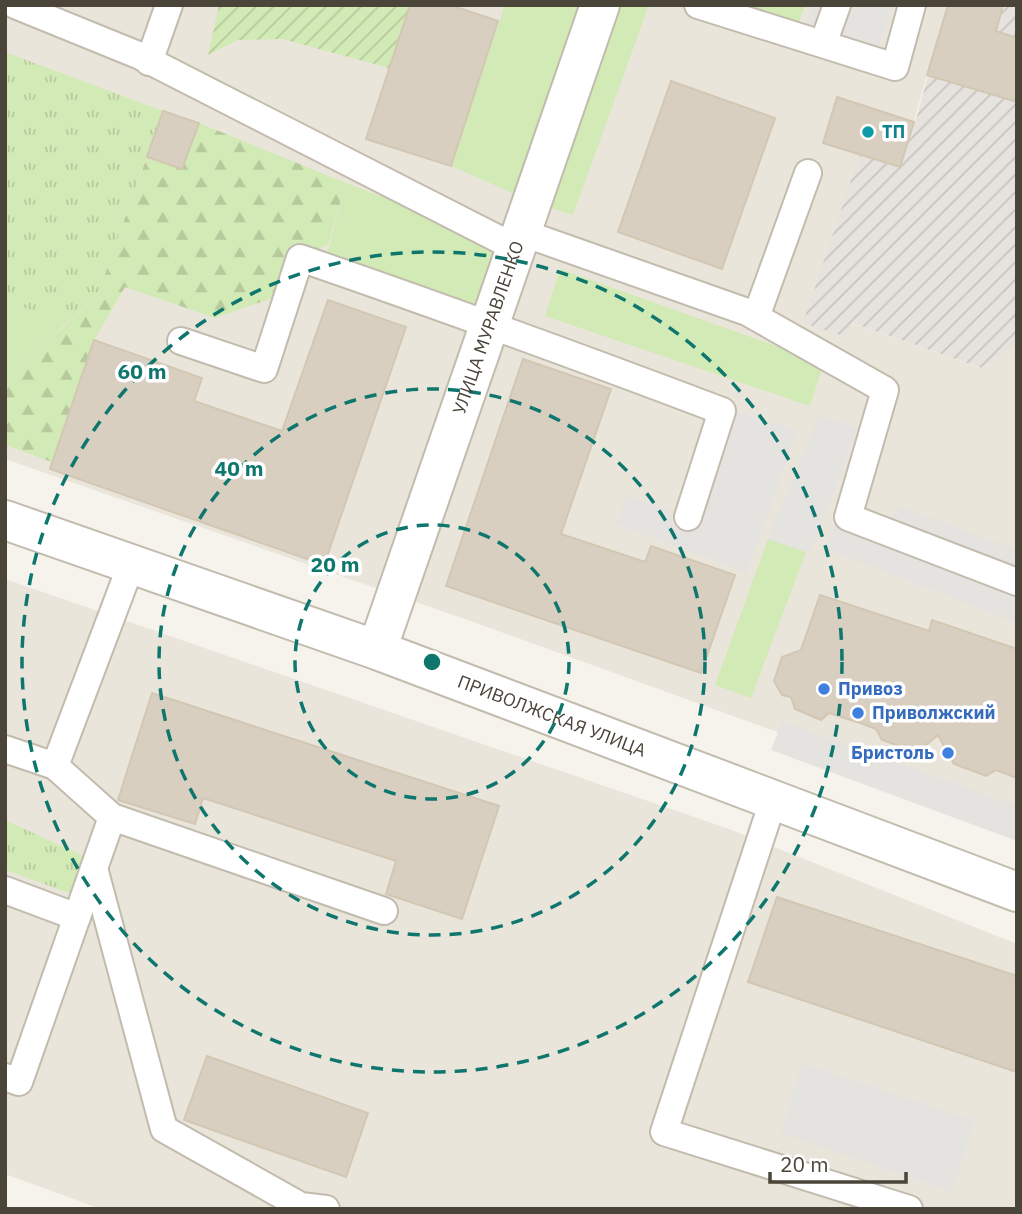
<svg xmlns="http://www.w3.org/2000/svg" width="1022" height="1214" viewBox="0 0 1022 1214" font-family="'IBM Plex Sans',sans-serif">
<defs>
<pattern id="industrial-furrows" width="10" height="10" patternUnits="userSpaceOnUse" patternTransform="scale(1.75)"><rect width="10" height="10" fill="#e6e2dd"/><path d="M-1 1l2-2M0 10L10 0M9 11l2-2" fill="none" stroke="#c7c3be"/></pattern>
<pattern id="forest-firs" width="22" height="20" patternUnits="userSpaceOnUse" patternTransform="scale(1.75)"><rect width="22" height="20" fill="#d2eab5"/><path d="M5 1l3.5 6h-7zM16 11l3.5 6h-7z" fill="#b6ca9c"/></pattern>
<pattern id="park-tufts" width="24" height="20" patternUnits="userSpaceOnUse" patternTransform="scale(1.75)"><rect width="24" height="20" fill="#d2eab5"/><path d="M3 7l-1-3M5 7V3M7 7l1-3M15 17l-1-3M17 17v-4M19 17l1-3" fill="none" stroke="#b6ca9c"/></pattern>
<pattern id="garden-furrows" width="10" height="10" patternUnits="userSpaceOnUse" patternTransform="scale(1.75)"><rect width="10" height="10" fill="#d2eab5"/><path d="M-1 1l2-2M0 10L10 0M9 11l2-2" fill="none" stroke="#b6ca9c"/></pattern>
</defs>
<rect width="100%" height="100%" fill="#f6f3ec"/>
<g fill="#eae5da">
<path d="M 5,5 L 947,5 L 914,121 L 918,125 L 838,98 L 861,151 L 851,323 L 982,368 L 1017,344 L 1017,819 L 479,624 L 5,459 Z"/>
<path d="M 5,579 L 729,829 L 1017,944 L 1017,1209 L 101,1209 L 5,1174 Z"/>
</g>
<path fill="url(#industrial-furrows)" d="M 947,5 L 1017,5 L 1017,344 L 982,368 L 852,323 L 846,337 L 803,323 L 861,151 L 823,143 L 837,97 L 915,123 Z"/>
<g fill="#d2eab5">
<path d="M 505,5 L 649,5 L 573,215 L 533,202 L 451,166 Z"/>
<path d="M 698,5 L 805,5 L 794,35 Z"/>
<path d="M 346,183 L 518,249 L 493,317 L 326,258 Z"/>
<path d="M 560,269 L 824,363 L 810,406 L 545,316 Z"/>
<path d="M 5,299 L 64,325 L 5,381 Z"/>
<path d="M 768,539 L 806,552 L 751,698 L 715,685 Z"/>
</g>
<path fill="url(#forest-firs)" d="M 199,123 L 346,183 L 328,245 L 290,260 L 273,298 L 215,318 L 125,287 L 94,340 L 52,462 L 5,445 L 5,381 L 97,296 L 147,157 L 182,169 Z"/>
<g fill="url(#park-tufts)">
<path d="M 5,52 L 163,111 L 97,296 L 64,325 L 5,299 Z"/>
<path d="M 5,820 L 86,857 L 72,894 L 5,870 Z"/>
</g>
<path fill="url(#garden-furrows)" d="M 219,5 L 410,5 L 389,68 L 282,39 L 238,40 L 208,55 Z"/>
<g fill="#e5e3e0">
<path d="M 812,5 L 892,5 L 875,59 L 802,36 Z"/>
<path d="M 737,412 L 797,430 L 747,573 L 616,524 L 627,495 L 699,522 Z"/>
<path d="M 819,416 L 858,428 L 810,553 L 768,539 Z"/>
<path d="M 897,505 L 1017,550 L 1017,577 L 889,527 Z"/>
<path d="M 836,521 L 1017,591 L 1017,623 L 826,549 Z"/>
<path d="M 782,721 L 1017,806 L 1017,841 L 771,750 Z"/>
<path d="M 802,1063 L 975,1121 L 952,1192 L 781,1133 Z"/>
</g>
<g fill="#d8cfc1" stroke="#d3c7b4" stroke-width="2">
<path d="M 410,5 L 450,5 L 498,21 L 451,166 L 366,139 Z"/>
<path d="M 948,5 L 1003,5 L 996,31 L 1017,38 L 1017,102 L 927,75 Z"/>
<path d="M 671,81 L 775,118 L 722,269 L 618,232 Z"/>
<path d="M 837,97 L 914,122 L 900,167 L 823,143 Z"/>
<path d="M 163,111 L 199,123 L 182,169 L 147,157 Z"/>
<path d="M 328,300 L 406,327 L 324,565 L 50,469 L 94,340 L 202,378 L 194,401 L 282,431 Z"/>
<path d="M 523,359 L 611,389 L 561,534 L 645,562 L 651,546 L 735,575 L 701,673 L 446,586 Z"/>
<path d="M 820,595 L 929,631 L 932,620 L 1017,649 L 1017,778 L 996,770 L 986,776 L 954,764 L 938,735 L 917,752 L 882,740 L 876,729 L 863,724 L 829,713 L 821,720 L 795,709 L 791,697 L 782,695 L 774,681 L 782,657 L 801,650 Z"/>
<path d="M 152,693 L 499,806 L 462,919 L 386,894 L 396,861 L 203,798 L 195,824 L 118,800 Z"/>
<path d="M 777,897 L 1017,976 L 1017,1072 L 748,982 Z"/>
<path d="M 207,1056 L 368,1113 L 346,1177 L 184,1120 Z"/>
</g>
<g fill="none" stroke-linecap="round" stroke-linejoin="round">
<g stroke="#c2bbae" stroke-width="30">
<g id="service">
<path d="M 15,5 L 138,55 L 518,249"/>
<path d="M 698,5 L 895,67 L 912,5"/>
<path d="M 823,44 L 837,5"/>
<path d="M 149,62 L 169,5"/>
<path d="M 523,233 L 747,312 L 885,390 L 848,517 L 1017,582"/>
<path d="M 756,317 L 808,173"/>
<path d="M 181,341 L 264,369 L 300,258 C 442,307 582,358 722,411 L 688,517"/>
<path d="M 5,749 L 55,766 L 131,565"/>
<path d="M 55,766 L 112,817 L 384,911"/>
<path d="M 773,801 L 664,1132 L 909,1209"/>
<path d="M 94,868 L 164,1129 L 301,1206 L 326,1209"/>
<path d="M 5,890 L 77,917"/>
<path d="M 5,1077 L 19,1082 L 112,817"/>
</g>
</g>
<g stroke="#c2bbae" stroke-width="42">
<g id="minor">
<path id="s1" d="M 5,520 L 377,650 L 1017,892"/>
<path id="s2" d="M 377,650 L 600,5"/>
</g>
</g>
<use href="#service" stroke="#fff" stroke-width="26"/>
<use href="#minor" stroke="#fff" stroke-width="38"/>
</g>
<g fill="none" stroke="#0f766e" stroke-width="3.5" stroke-dasharray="12 9">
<circle cx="432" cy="662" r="137"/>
<circle cx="432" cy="662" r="273"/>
<circle cx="432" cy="662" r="410"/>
</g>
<circle fill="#0f9aa8" stroke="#fff" stroke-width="2.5" cx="868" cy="132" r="7"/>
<g fill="#3f7fe0" stroke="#fff" stroke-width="2.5">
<circle cx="824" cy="689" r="7"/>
<circle cx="858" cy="713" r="7"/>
<circle cx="948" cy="753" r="7"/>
</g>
<g text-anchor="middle" stroke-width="7" stroke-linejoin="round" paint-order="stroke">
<g font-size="18" font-weight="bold" fill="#0d838f" stroke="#fff" text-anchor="start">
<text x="882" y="138">ТП</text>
</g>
<g font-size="18" fill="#4b4439" stroke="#fff">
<text dy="6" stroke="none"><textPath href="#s2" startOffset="341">УЛИЦА МУРАВЛЕНКО</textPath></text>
<text dy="6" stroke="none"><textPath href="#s1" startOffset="581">ПРИВОЛЖСКАЯ УЛИЦА</textPath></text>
</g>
<g font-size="18" font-weight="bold" fill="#366cbe" stroke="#fff" text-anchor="start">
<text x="838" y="695">Привоз</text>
<text x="872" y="719">Приволжский</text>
<text x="934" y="759" text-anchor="end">Бристоль</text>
</g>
</g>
<circle cx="432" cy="662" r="10" fill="#0f766e" stroke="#fff" stroke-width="3.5"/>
<g font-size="21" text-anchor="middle" font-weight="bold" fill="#0f766e" stroke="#fff" stroke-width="7" stroke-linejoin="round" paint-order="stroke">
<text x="142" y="379">60 m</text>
<text x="239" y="476">40 m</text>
<text x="335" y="572">20 m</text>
</g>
<rect width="1022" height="1214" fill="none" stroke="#4b4439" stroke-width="14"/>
<path d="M770 1172v10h136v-10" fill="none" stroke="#4b4439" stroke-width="3.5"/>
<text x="780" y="1172" font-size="21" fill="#4b4439" stroke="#ffffff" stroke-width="5" paint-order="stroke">20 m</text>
</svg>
